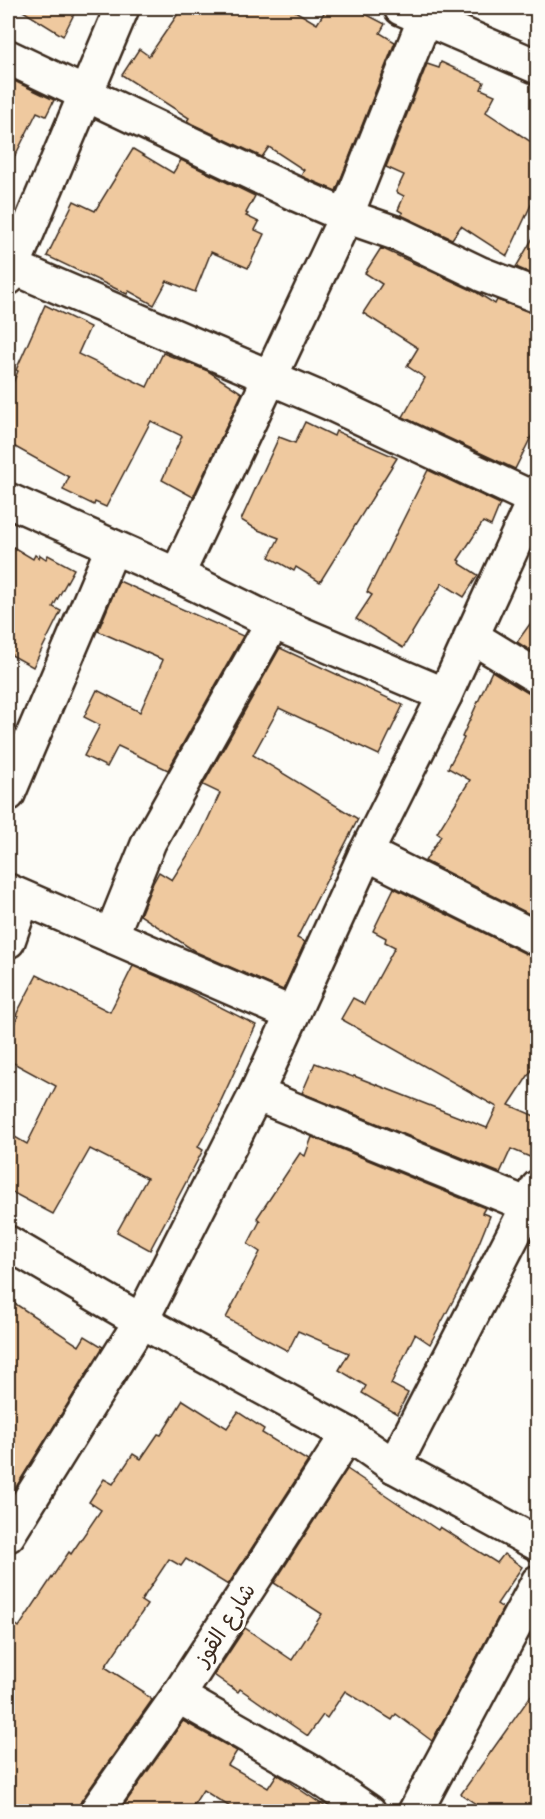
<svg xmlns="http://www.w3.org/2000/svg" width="545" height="1819" viewBox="0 0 545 1819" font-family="Mynerve,'Playpen Sans Arabic',sans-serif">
<rect width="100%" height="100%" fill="#fdfcf7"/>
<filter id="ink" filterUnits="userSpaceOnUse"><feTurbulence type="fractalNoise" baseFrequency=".0167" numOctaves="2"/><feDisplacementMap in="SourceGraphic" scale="12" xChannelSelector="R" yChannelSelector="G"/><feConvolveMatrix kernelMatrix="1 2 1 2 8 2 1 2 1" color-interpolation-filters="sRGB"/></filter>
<g filter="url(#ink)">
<g fill="#efc99f" stroke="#3b2a1e" stroke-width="1.5">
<path d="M 18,8 L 77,8 L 63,36 Z"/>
<path d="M 182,8 L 290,8 L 317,24 L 327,8 L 354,8 L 385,24 L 380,33 L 395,42 L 336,191 L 301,176 L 304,170 L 269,147 L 262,157 L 192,124 L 187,121 L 189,118 L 122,75 L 139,49 L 149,56 Z"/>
<path d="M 441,62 L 484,82 L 481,89 L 495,95 L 486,112 L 537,146 L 537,192 L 507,256 L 461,226 L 452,239 L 401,215 L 403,213 L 398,210 L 404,196 L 396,192 L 404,175 L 386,167 L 427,64 L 439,68 Z"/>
<path d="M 8,78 L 54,100 L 46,116 L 37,112 L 8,170 Z"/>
<path d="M 133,149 L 173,173 L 181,160 L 255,196 L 246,213 L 248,214 L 246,216 L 259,222 L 255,230 L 264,234 L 248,268 L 211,252 L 195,292 L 167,281 L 154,305 L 129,291 L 127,294 L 47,256 L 74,201 L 95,211 Z"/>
<path d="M 537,231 L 537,276 L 516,267 Z"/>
<path d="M 381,248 L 476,292 L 495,304 L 497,300 L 537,314 L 537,425 L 515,469 L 403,417 L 425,378 L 407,366 L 418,348 L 363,313 L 382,284 L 365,273 Z"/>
<path d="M 45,305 L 90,327 L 78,354 L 147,387 L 163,353 L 208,371 L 242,393 L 193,497 L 162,480 L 182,436 L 151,421 L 106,507 L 95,502 L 94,505 L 63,490 L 69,477 L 8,443 L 8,394 L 18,371 L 16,370 Z"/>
<path d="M 305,422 L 334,436 L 336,431 L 397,458 L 320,582 L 296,567 L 294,571 L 269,557 L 279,538 L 258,530 L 241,520 L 279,437 L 295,443 Z"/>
<path d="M 428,470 L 500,504 L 491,526 L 483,522 L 458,560 L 460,561 L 459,563 L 478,575 L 464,597 L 442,583 L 403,648 L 356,619 L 372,595 L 367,592 Z"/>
<path d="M 8,544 L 33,559 L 35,555 L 39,558 L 40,555 L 46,559 L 48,555 L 74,569 L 53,607 L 61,611 L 33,667 L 8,653 Z"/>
<path d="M 119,581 L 243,636 L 168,770 L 118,746 L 107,767 L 84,756 L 100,725 L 84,717 L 97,690 L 140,712 L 163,660 L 98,631 Z"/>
<path d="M 537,614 L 537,655 L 517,642 Z"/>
<path d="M 280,648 L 403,705 L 379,755 L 279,708 L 253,755 L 358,819 L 297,938 L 305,942 L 283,990 L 196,952 L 140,915 L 153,883 L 159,872 L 172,880 L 200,836 L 220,793 L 203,785 Z"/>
<path d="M 492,671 L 528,693 L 537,696 L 537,918 L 425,861 L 441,836 L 437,833 L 470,780 L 448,768 L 464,738 L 462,737 Z"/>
<path d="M 394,888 L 530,956 L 537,957 L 537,1062 L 509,1105 L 537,1117 L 537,1160 L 511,1149 L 500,1173 L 302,1093 L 315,1063 L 353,1077 L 354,1076 L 487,1128 L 497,1107 L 341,1019 L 353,998 L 364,1004 L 395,947 L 385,942 L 386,938 L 373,931 Z"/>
<path d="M 133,966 L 175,984 L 256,1025 L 219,1105 L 221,1105 L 198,1147 L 203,1150 L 150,1250 L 117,1232 L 147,1178 L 90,1149 L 53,1214 L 8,1190 L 8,1133 L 27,1144 L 56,1086 L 8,1060 L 8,1036 L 18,1016 L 16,1015 L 37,975 L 110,1012 Z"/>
<path d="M 312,1137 L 485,1208 L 482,1213 L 490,1216 L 464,1280 L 430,1344 L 415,1334 L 391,1384 L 408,1393 L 397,1414 L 362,1393 L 366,1386 L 339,1370 L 349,1353 L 298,1331 L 288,1351 L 226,1318 L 260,1252 L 248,1244 L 260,1221 L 257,1218 L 300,1153 L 305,1156 Z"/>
<path d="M 8,1299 L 79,1346 L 85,1336 L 103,1347 L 8,1500 Z"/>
<path d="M 183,1400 L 227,1428 L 238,1412 L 264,1429 L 262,1433 L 308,1461 L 228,1585 L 186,1559 L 181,1566 L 169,1559 L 141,1601 L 147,1605 L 105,1667 L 144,1692 L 143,1693 L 152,1700 L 81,1801 L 77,1812 L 8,1812 L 8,1619 L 19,1627 L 69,1552 L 71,1554 L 101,1510 L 89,1502 L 104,1479 L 113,1484 L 133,1454 L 141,1459 L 158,1434 L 161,1435 Z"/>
<path d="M 347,1469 L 438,1530 L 440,1527 L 497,1563 L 504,1554 L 522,1567 L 497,1604 L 503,1608 L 432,1741 L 396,1714 L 392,1720 L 345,1691 L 327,1718 L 323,1715 L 308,1736 L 240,1689 L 238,1692 L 214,1675 L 245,1628 L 292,1660 L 322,1614 L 274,1583 Z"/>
<path d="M 537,1687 L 537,1812 L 488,1812 L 461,1794 Z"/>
<path d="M 183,1721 L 237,1751 L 228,1765 L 268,1788 L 277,1774 L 333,1812 L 238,1812 L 203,1790 L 189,1812 L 119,1812 Z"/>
</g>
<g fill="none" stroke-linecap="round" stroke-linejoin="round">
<g stroke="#3b2a1e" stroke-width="38">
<g id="minor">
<path d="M 401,8 L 538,67"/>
<path d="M 8,57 L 298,195 L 346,216 L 398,234 L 481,274 L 538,296"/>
<path d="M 8,265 L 330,403 L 534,499"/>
<path d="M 8,278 L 122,8"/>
<path d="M 8,500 L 177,575 L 273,622 L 445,695"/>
<path d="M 177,575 L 346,216 L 429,8"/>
<path d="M 471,636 L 538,677"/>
<path d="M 8,794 L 113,547"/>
<path d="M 366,853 L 538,939"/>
<path d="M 8,891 L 292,1014"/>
<path d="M 111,936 L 149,842 L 273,622"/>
<path d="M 8,941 L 23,898"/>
<path d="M 256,1094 L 528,1205"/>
<path d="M 394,1466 L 538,1187"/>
<path d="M 8,1535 L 141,1321 L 256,1094 L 366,853 L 445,695 L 538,491"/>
<path d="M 178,1696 L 311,1772 L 369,1812"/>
<path d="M 96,1812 L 178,1696 L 348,1434"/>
<path d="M 415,1812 L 538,1582"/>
</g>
</g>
<g stroke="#3b2a1e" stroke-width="38">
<path id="tertiary" d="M 8,1243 L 141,1321 L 348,1434 L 394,1466 L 538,1544"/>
</g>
<use href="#minor" stroke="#fdfcf7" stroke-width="33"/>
<use href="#tertiary" stroke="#fdfcf7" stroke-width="33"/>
</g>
</g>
<g text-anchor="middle" stroke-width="6" stroke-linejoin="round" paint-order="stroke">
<g font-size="22" fill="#3b2a1e" stroke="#fdfcf7">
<text transform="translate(224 1624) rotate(-57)" y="8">شارع القوز</text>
</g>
</g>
<rect width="545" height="1819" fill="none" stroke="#fdfcf7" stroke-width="30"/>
<rect x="15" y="15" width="515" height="1789" fill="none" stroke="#3b2a1e" stroke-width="2" filter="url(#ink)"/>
</svg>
